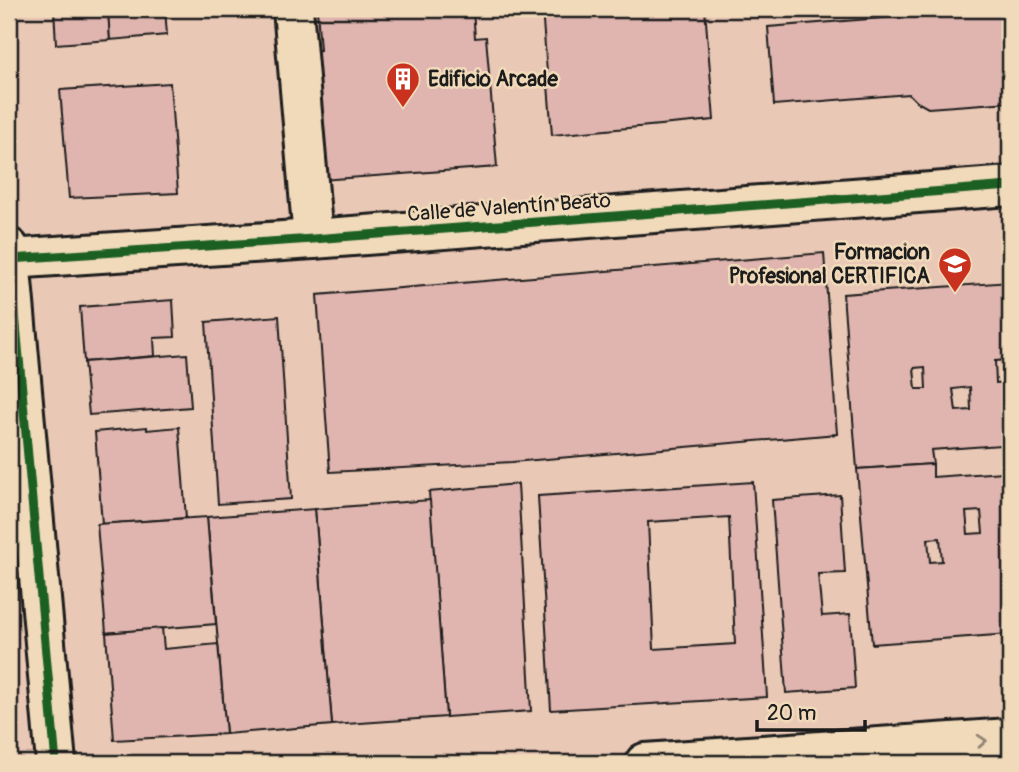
<svg xmlns="http://www.w3.org/2000/svg" width="1019" height="772" viewBox="0 0 1019 772" font-family="Pangolin,sans-serif">
<rect width="100%" height="100%" fill="#f4d5bd"/>
<filter id="ink" filterUnits="userSpaceOnUse"><feTurbulence type="fractalNoise" baseFrequency=".0143" numOctaves="2"/><feDisplacementMap in="SourceGraphic" scale="14" xChannelSelector="R" yChannelSelector="G"/><feConvolveMatrix kernelMatrix="1 2 1 2 8 2 1 2 1" color-interpolation-filters="sRGB"/></filter>
<g filter="url(#ink)">
<rect fill="#eac8b6" x="9" y="9" width="1001" height="754"/>
<g fill="#e0b5af" stroke="#1c1c1c" stroke-width="2" fill-rule="evenodd">
<path d="M 54,9 L 108,9 L 110,40 L 56,44 Z"/>
<path d="M 108,9 L 165,9 L 167,35 L 110,40 Z"/>
<path d="M 317,9 L 473,9 L 475,38 L 486,37 L 497,167 L 321,180 L 309,51 L 320,50 Z"/>
<path d="M 542,9 L 705,9 L 714,120 L 552,135 Z"/>
<path d="M 997,9 L 1010,9 L 1010,102 L 928,108 L 917,102 L 909,94 L 774,105 L 768,27 Z"/>
<path d="M 170,83 L 178,193 L 69,198 L 60,90 Z"/>
<path d="M 824,253 L 837,434 L 512,462 L 330,472 L 317,295 Z"/>
<path d="M 1010,282 L 1010,458 L 1002,459 L 1001,445 L 931,450 L 933,464 L 857,469 L 843,294 ZM 1007,360 L 1008,382 L 996,383 L 995,361 ZM 925,367 L 926,389 L 916,389 L 914,368 ZM 970,387 L 971,410 L 956,411 L 953,389 Z"/>
<path d="M 173,300 L 175,337 L 154,338 L 155,356 L 84,362 L 80,307 Z"/>
<path d="M 279,316 L 291,499 L 218,504 L 206,322 Z"/>
<path d="M 187,354 L 191,407 L 89,415 L 84,362 Z"/>
<path d="M 147,427 L 147,430 L 179,427 L 186,518 L 102,524 L 95,432 Z"/>
<path d="M 1010,458 L 1010,533 L 1008,533 L 1010,634 L 872,644 L 857,469 L 933,464 L 933,477 L 1003,472 L 1002,459 ZM 981,511 L 983,533 L 968,534 L 966,512 ZM 940,538 L 942,561 L 930,562 L 928,539 Z"/>
<path d="M 753,482 L 767,697 L 551,710 L 538,496 ZM 729,517 L 735,644 L 654,649 L 648,522 Z"/>
<path d="M 518,484 L 531,711 L 446,717 L 429,492 Z"/>
<path d="M 840,495 L 845,573 L 818,574 L 822,616 L 850,614 L 855,688 L 786,693 L 772,500 Z"/>
<path d="M 430,500 L 446,717 L 332,725 L 315,509 Z"/>
<path d="M 315,509 L 332,725 L 226,734 L 207,517 Z"/>
<path d="M 207,517 L 216,624 L 106,633 L 97,524 Z"/>
<path d="M 162,628 L 164,649 L 218,644 L 226,734 L 114,740 L 106,633 Z"/>
</g>
<g fill="none" stroke-linecap="round" stroke-linejoin="round">
<g stroke="#1c1c1c" stroke-width="44">
<g id="minor">
<path d="M 293,9 L 313,239"/>
<path d="M 9,248 L 56,763"/>
<path d="M 10,259 L 313,239 L 1010,186"/>
<path d="M 645,763 L 1010,738"/>
</g>
</g>
<use href="#minor" stroke="#f1daba" stroke-width="38"/>
<g stroke="#f1daba" stroke-width="13">
<g id="cycleway">
<path d="M 9,248 L 56,763"/>
<path d="M 10,259 L 313,239 L 1010,186"/>
</g>
</g>
<use href="#cycleway" stroke="#1b5e20" stroke-width="9"/>
</g>
<defs><path id="oneway-chevron" d="M-2-3.5L2.5 0L-2 3.5" fill="none" stroke-width="1.6" stroke-linecap="round" stroke-linejoin="round" transform="scale(1.75)"/></defs>
<use stroke="#918473" href="#oneway-chevron" transform="translate(982 741) rotate(-4)"/>
</g>
<defs>
<g id="building-pin" transform="scale(1.75)"><path d="M0 17L-7.5 6A9.5 9.5 0 1 1 7.5 6Z" fill="#c8321e" stroke="#f1daba"/><path d="M-4-6H4V6H1V3H-1V6H-4ZM-2.5-4.3h1.7v1.8h-1.7ZM.8-4.3h1.7v1.8H.8ZM-2.5-1h1.7V.8h-1.7ZM.8-1h1.7V.8H.8Z" fill="#fff"/></g>
<g id="school-pin" transform="scale(1.75)"><path d="M0 17L-7.5 6A9.5 9.5 0 1 1 7.5 6Z" fill="#c8321e" stroke="#f1daba"/><path d="M0-5L7-2L0 1L-7-2ZM-4 1L0 2.5L4 1V4Q0 6-4 4Z" fill="#fff"/></g>
</defs>
<g fill-rule="evenodd">
<use href="#building-pin" x="403" y="79"/>
<use href="#school-pin" x="955" y="264"/>
</g>
<g text-anchor="middle" stroke-width="5" stroke-linejoin="round" paint-order="stroke">
<g font-size="21" font-weight="bold" fill="#1c1c1c" stroke="#f1daba" text-anchor="start">
<text x="428" y="86">Edificio Arcade</text>
<text x="930" y="259" text-anchor="end">Formacion<tspan x="930" dy="24">Profesional CERTIFICA</tspan></text>
</g>
<g font-size="21" fill="#1c1c1c" stroke="#f1daba">
<text transform="translate(509 207) rotate(-4)" y="7">Calle de Valentín Beato</text>
</g>
</g>
<rect width="1019" height="772" fill="none" stroke="#f1daba" stroke-width="35"/>
<rect x="18" y="18" width="984" height="737" fill="none" stroke="#1c1c1c" stroke-width="2.5" filter="url(#ink)"/>
<path d="M757 720v10h108v-10" fill="none" stroke="#1c1c1c" stroke-width="3.5"/>
<text x="767" y="720" font-size="21" fill="#1c1c1c" stroke="#f1daba" stroke-width="5" paint-order="stroke">20 m</text>
</svg>
